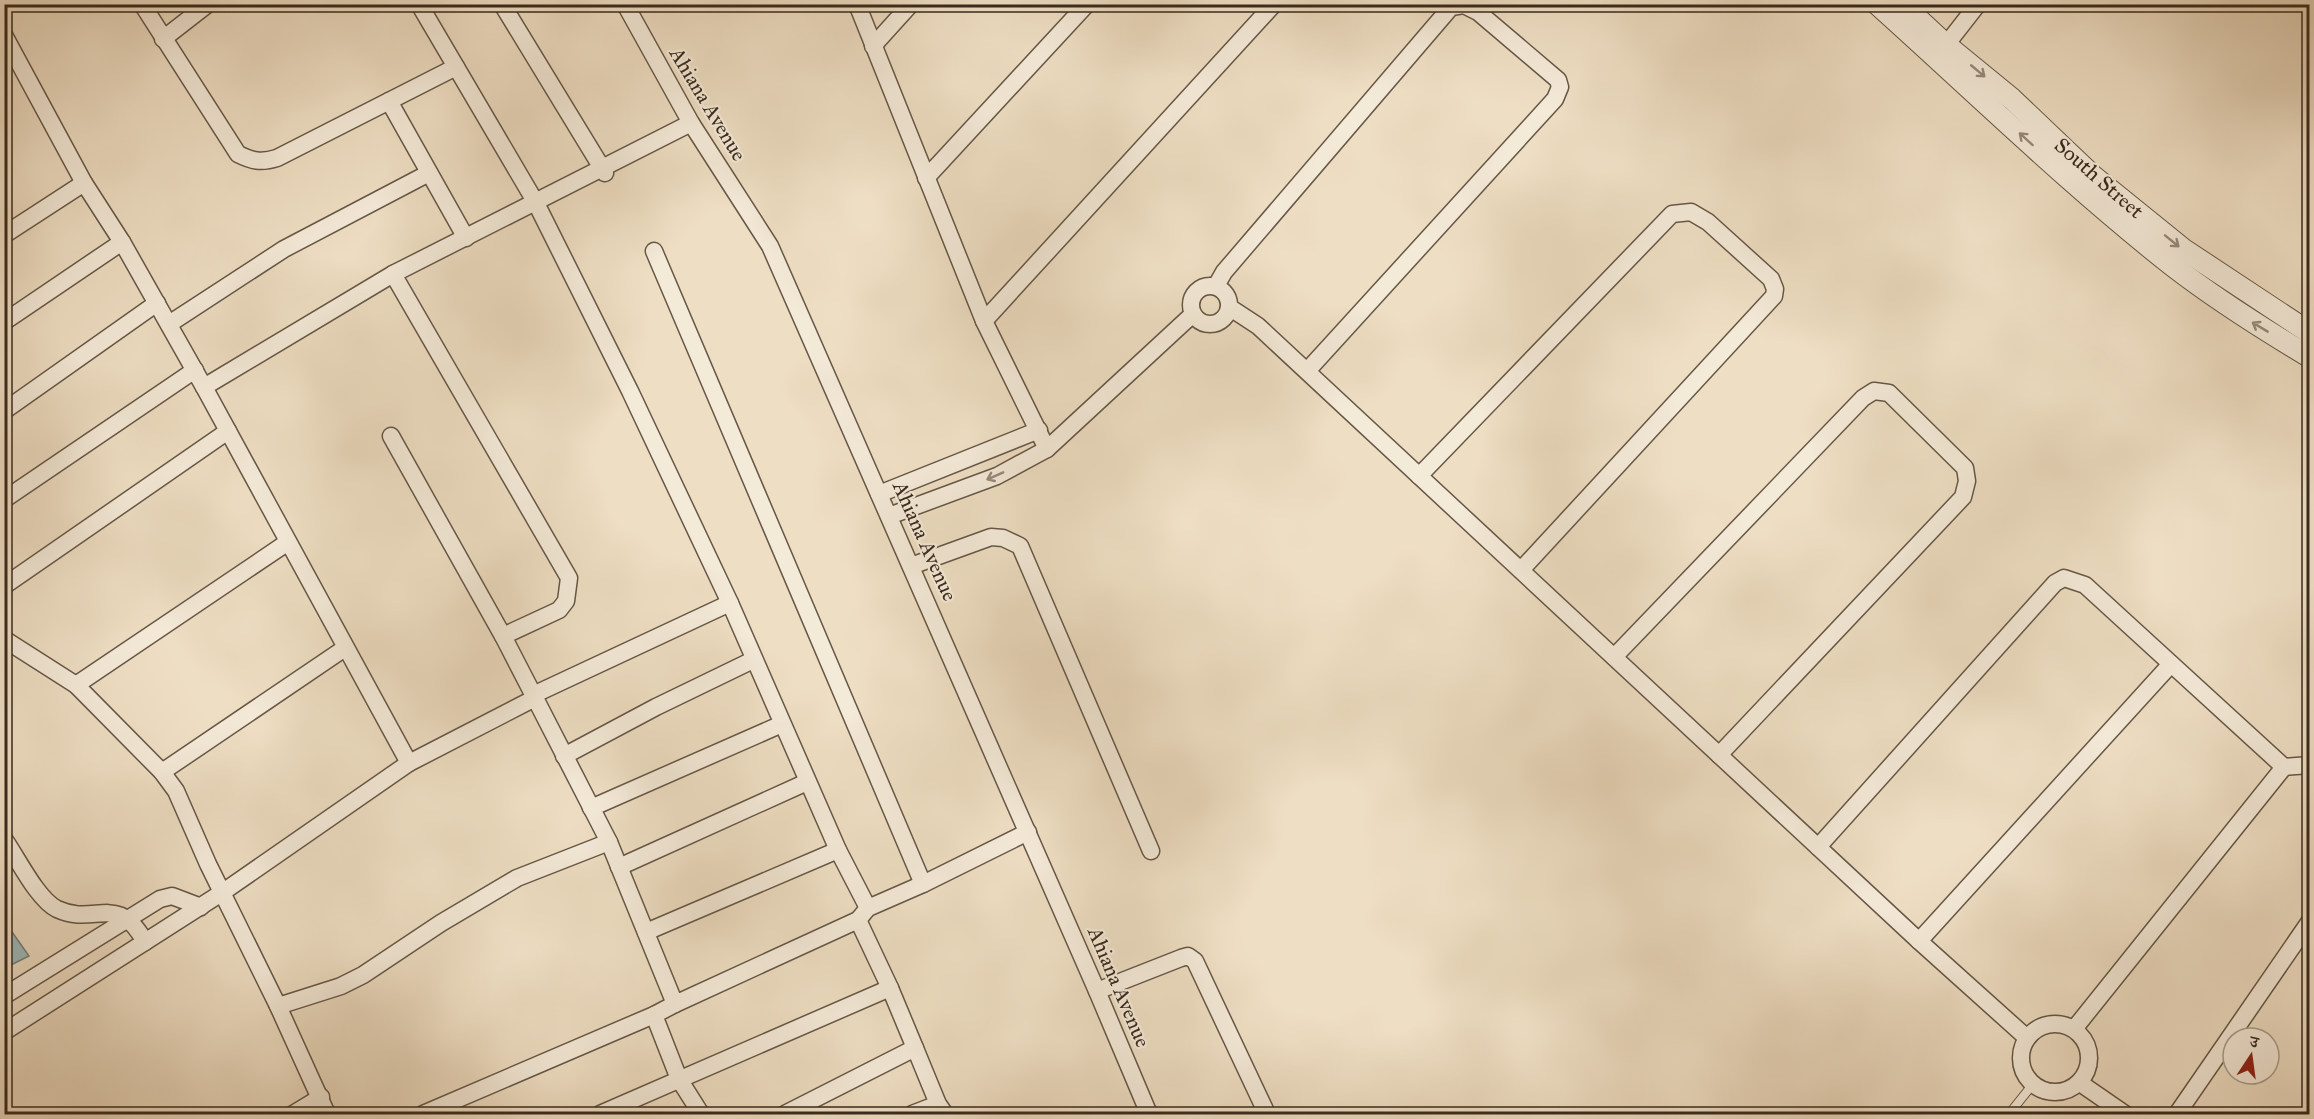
<svg xmlns="http://www.w3.org/2000/svg" width="2314" height="1119" viewBox="0 0 2314 1119" font-family="'IM FELL Great Primer','Noto Serif Devanagari',serif">
<rect width="100%" height="100%" fill="#eedec3"/>
<filter id="stains"><feTurbulence type="fractalNoise" baseFrequency=".00333" numOctaves="4"/><feColorMatrix values="0 0 0 0 .2 0 0 0 0 .09 0 0 0 0 .02 0 0 0 .5 -.17"/></filter>
<radialGradient id="worn" r=".72"><stop offset=".6" stop-color="#630" stop-opacity="0"/><stop offset="1" stop-color="#630" stop-opacity=".3"/></radialGradient>
<path fill="#9dbabd" stroke="#75807d" stroke-width="1.5" d="M 5,922 L 29,956 L 5,968 L 4,922 Z"/>
<g fill="none" stroke-linecap="round" stroke-linejoin="round">
<g stroke="#665747" stroke-width="10">
<path id="service" d="M 2009,1114 L 2033,1084"/>
</g>
<g stroke="#665747" stroke-width="19">
<g id="minor">
<path d="M 142,4 L 238,154 C 252,161 261,163 277,158 L 456,67"/>
<path d="M 419,4 L 536,203 L 630,391 L 730,603 L 838,850 L 868,908"/>
<path d="M 502,4 L 605,173"/>
<path d="M 625,4 L 691,123 L 770,246 L 1097,991 L 1149,1114"/>
<path d="M 857,4 L 984,321 L 1047,449"/>
<path d="M 4,35 L 84,183 L 122,242 L 204,387"/>
<path d="M 163,39 L 208,4"/>
<path d="M 1946,45 L 1978,4"/>
<path d="M 873,46 L 911,4"/>
<path d="M 389,101 L 466,238"/>
<path d="M 926,178 L 1087,4"/>
<path d="M 4,235 L 84,183"/>
<path d="M 654,251 L 923,884"/>
<path d="M 393,274 L 204,387 L 409,763 L 535,698 L 503,636"/>
<circle cx="1210" cy="305" r="19"/>
<path d="M 1216,286 L 1224,272 L 1451,7 L 1464,5 L 1478,12 L 1558,80 L 1560,87 L 1555,99 L 1307,371"/>
<path d="M 1229,307 L 1258,326 L 1919,941 L 2027,1038"/>
<path d="M 984,321 L 1274,4"/>
<path d="M 4,322 L 122,242"/>
<path d="M 169,324 L 284,249 L 429,173"/>
<path d="M 4,411 L 157,303"/>
<path d="M 391,436 L 503,636 L 559,610 L 566,601 L 569,578 L 393,274 L 691,123"/>
<path d="M 1419,476 L 1672,214 L 1691,212 L 1708,222 L 1771,279 L 1775,289 L 1774,296 L 1521,570"/>
<path d="M 879,494 L 1039,430"/>
<path d="M 5,499 L 195,370"/>
<path d="M 889,516 L 997,476 L 1047,449 L 1193,314"/>
<path d="M 911,566 L 991,537 L 1003,538 L 1020,546 L 1151,851"/>
<path d="M 4,586 L 228,431"/>
<path d="M 4,639 L 76,685 L 162,772 L 176,791 L 208,864 L 278,1006 L 327,1114"/>
<path d="M 1614,657 L 1863,398 L 1874,391 L 1889,393 L 1965,468 L 1967,481 L 1963,497 L 1719,755"/>
<path d="M 76,685 L 288,542"/>
<path d="M 533,695 L 730,603"/>
<path d="M 535,698 L 609,842 L 675,1004 L 858,920 L 868,908 L 923,884 L 1028,832"/>
<path d="M 564,756 L 656,707 L 753,660"/>
<path d="M 2284,767 L 2310,765"/>
<path d="M 162,772 L 345,648"/>
<path d="M 591,808 L 782,724"/>
<path d="M 4,839 C 17,857 37,899 57,909 C 96,927 117,891 145,942"/>
<path d="M 1818,847 L 2055,583 L 2064,578 L 2085,585 L 2284,767 L 2074,1029"/>
<path d="M 619,867 L 807,782"/>
<path d="M 646,932 L 838,850"/>
<path d="M 1919,941 L 2171,664"/>
<path d="M 1097,991 L 1181,958 L 1188,956 L 1195,961 L 1267,1114"/>
<path d="M 4,996 L 160,899 L 172,896 L 201,907"/>
<path d="M 278,1006 L 341,986 L 363,975 L 441,923 L 517,878 L 609,842"/>
<path d="M 654,1015 L 679,1079 L 701,1114"/>
<circle cx="2055" cy="1058" r="34"/>
<path d="M 4,1032 L 223,892 L 409,763"/>
<path d="M 915,1048 L 938,1104 L 945,1114"/>
<path d="M 2080,1083 L 2125,1114"/>
<path d="M 293,1114 L 321,1097"/>
<path d="M 423,1114 L 654,1015 L 675,1004"/>
<path d="M 600,1114 L 890,988"/>
<path d="M 785,1114 L 915,1048 L 890,988 L 858,920"/>
<path d="M 912,1114 L 938,1104"/>
<path d="M 2177,1114 L 2310,921"/>
</g>
</g>
<g stroke="#665747" stroke-width="23">
<g id="tertiary">
<path d="M 1877,4 C 1975,92 2070,185 2173,266 C 2217,300 2263,329 2310,357"/>
<path d="M 1902,4 L 1946,45 L 2012,99 L 2094,177 L 2183,249 L 2310,333"/>
</g>
</g>
<use href="#service" stroke="#f4ead8" stroke-width="8"/>
<use href="#minor" stroke="#f4ead8" stroke-width="16"/>
<use href="#tertiary" stroke="#f4ead8" stroke-width="21"/>
</g>
<defs><path id="oneway-shaft" d="M-6 0H5M1.5-3L5.5 0L1.5 3" fill="none" stroke-width="1.6" stroke-linecap="round" stroke-linejoin="round" transform="scale(1.5)"/></defs>
<g stroke="#968a7b">
<use href="#oneway-shaft" transform="translate(1978 71) rotate(40)"/>
<use href="#oneway-shaft" transform="translate(2026 139) rotate(-138)"/>
<use href="#oneway-shaft" transform="translate(2172 241) rotate(39)"/>
<use href="#oneway-shaft" transform="translate(2260 327) rotate(-149)"/>
<use href="#oneway-shaft" transform="translate(995 476) rotate(156)"/>
</g>
<g text-anchor="middle" stroke-width="4.5" stroke-linejoin="round" paint-order="stroke">
<g font-size="21" fill="#392a1e" stroke="#f4ead8">
<text transform="translate(708 104) rotate(59)" y="7">Ahiana Avenue</text>
<text transform="translate(2099 178) rotate(41)" y="7">South Street</text>
<text transform="translate(925 541) rotate(66)" y="7">Ahiana Avenue</text>
<text transform="translate(1119 987) rotate(67)" y="7">Ahiana Avenue</text>
</g>
</g>
<rect width="2314" height="1119" fill="none" stroke="#eedec3" stroke-width="24"/>
<rect x="6" y="6" width="2302" height="1107" fill="none" stroke="#392a1e" stroke-width="3"/>
<rect x="12" y="12" width="2290" height="1095" fill="none" stroke="#392a1e" stroke-width="1.5"/>
<g transform="translate(2251 1056) rotate(13)"><circle r="28" fill="#f4ead8" stroke="#a99d8e" stroke-width="1.5"/>
<path d="M0-4.5L10 22L0 15L-10 22Z" fill="#8f2418"/>
<text y="-9" font-size="16" font-weight="bold" text-anchor="middle" fill="#392a1e">उ</text>
</g>
<rect width="100%" height="100%" filter="url(#stains)"/>
<rect width="100%" height="100%" fill="url(#worn)"/>
</svg>
